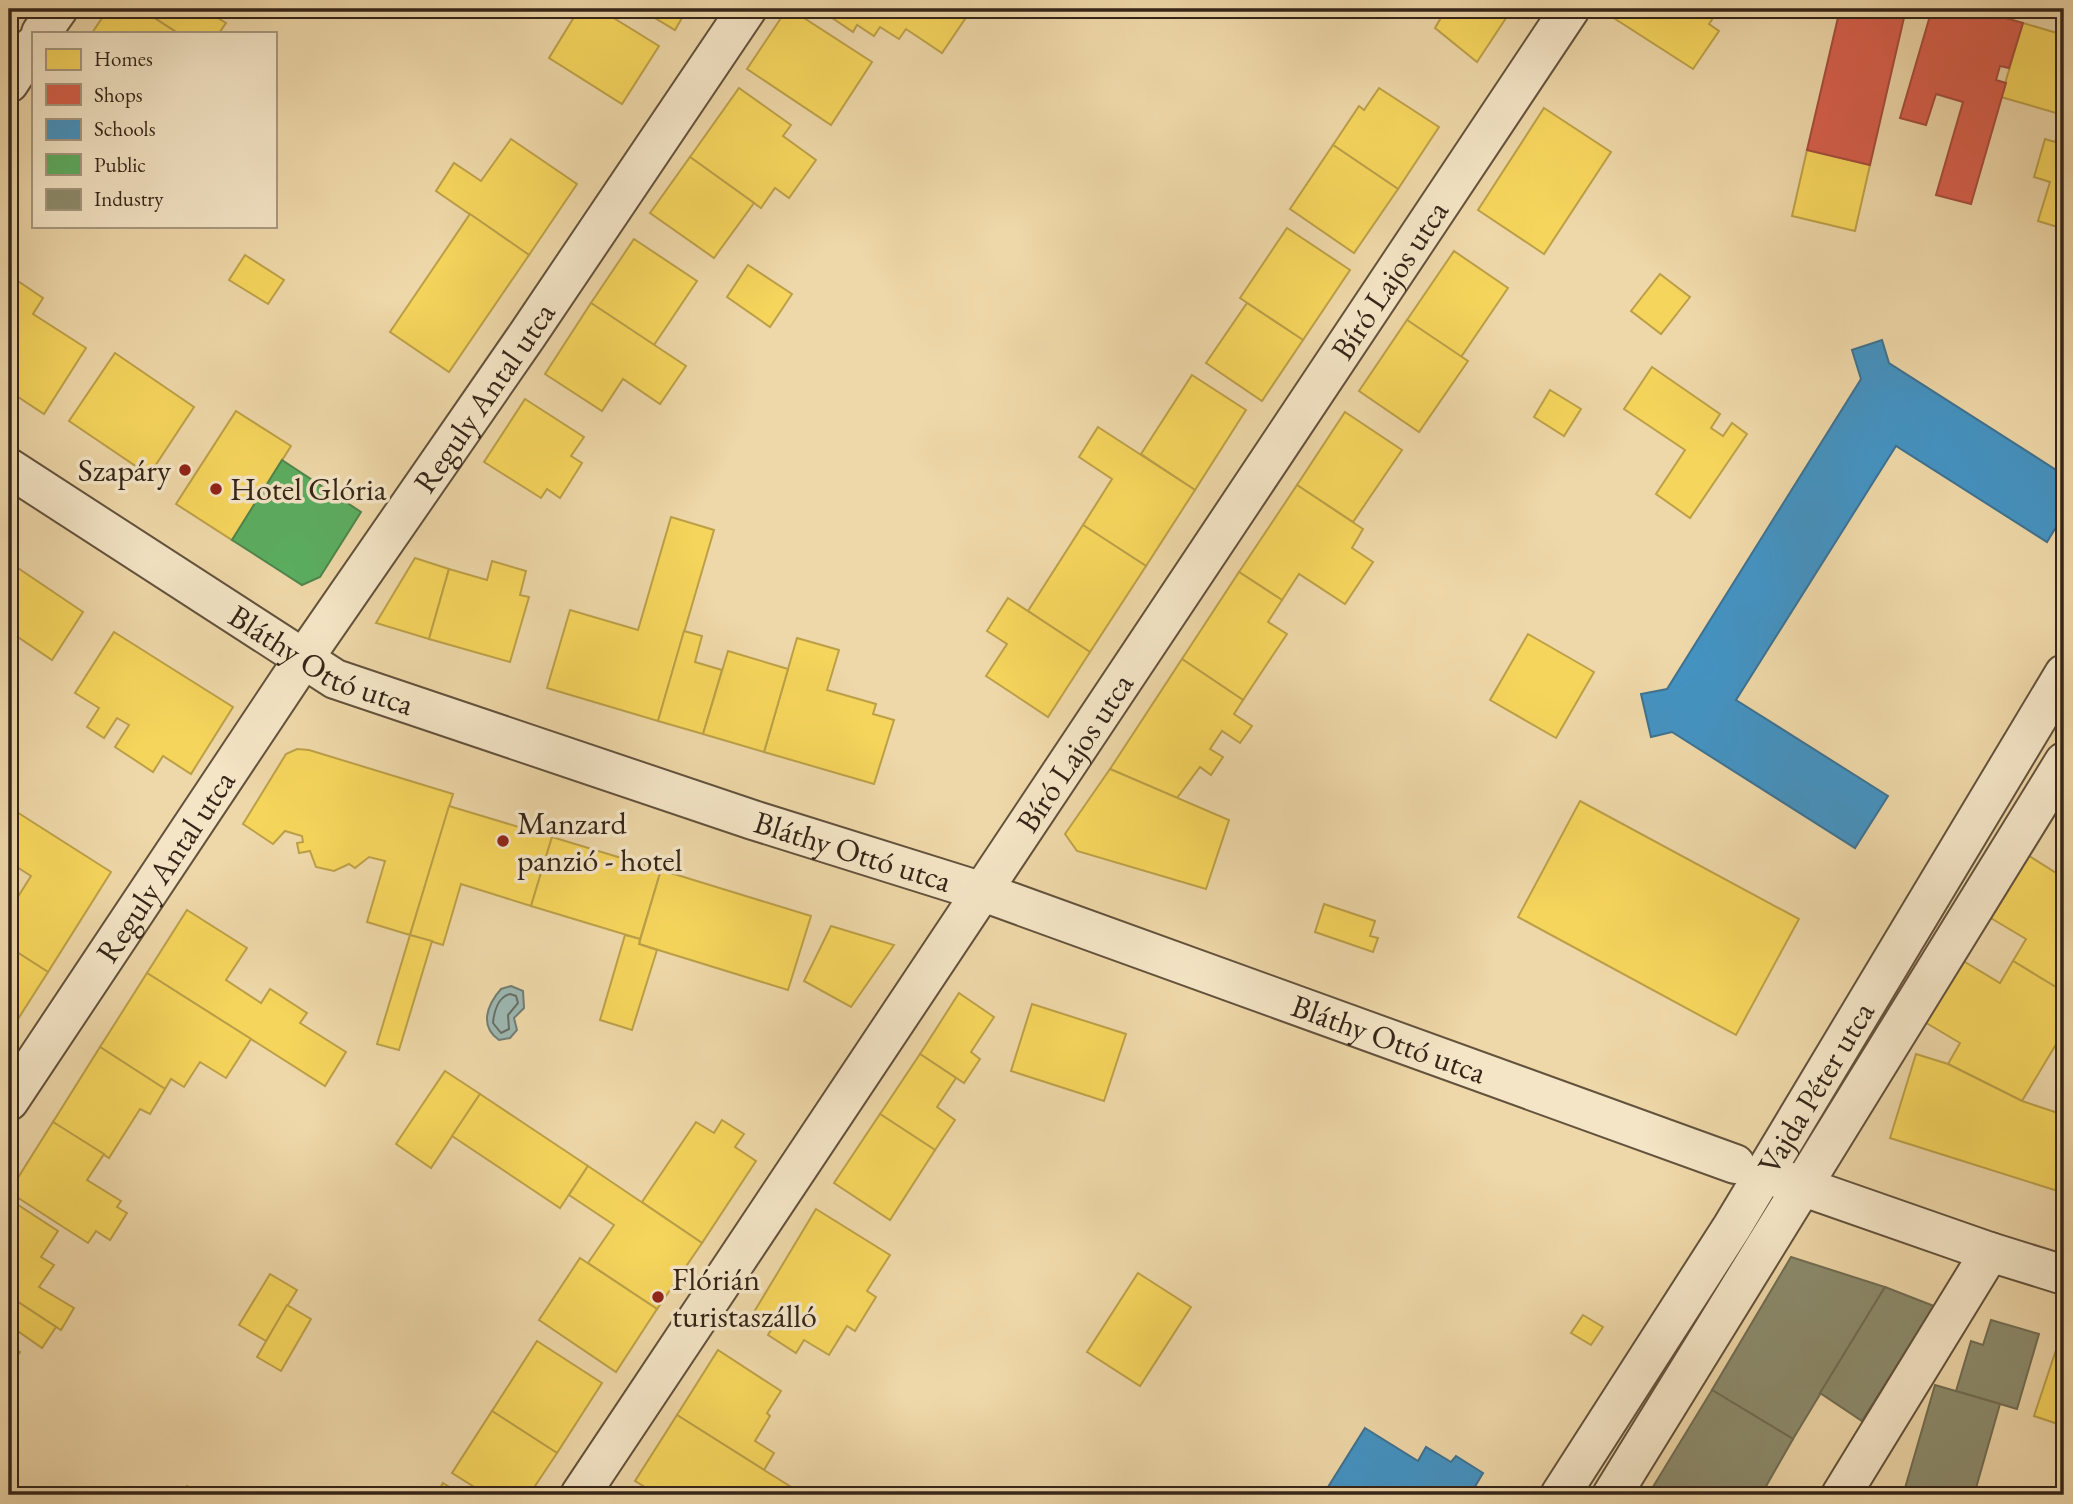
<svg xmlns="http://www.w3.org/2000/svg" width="2073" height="1504" viewBox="0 0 2073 1504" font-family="'EB Garamond',serif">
<rect width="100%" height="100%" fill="#eed7a8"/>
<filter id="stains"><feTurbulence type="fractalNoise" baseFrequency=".00286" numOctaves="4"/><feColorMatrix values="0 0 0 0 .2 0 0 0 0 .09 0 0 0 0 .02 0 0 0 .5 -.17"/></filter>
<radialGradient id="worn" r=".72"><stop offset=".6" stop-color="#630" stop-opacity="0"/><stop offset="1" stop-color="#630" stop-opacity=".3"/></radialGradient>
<path fill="#9cb7b1" stroke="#737d74" stroke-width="2" d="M 511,986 L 523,991 L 524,1008 L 514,1018 L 517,1030 L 510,1038 L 499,1040 C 479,1026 487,1005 501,989 Z"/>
<g fill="#f6d55c" stroke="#bca048" stroke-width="2">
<path d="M 108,9 L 141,9 L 176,32 L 92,33 Z"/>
<path d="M 141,9 L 210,9 L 208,12 L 226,23 L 219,33 L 178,33 Z"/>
<path d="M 579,9 L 599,9 L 659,46 L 622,104 L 549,58 Z"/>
<path d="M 640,9 L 687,9 L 675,30 Z"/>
<path d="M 787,9 L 790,9 L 872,62 L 831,125 L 747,69 Z"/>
<path d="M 819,9 L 956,9 L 967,16 L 942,53 L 906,29 L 899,39 L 880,27 L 874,36 L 857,25 L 853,32 Z"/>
<path d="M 956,9 L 971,9 L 967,16 Z"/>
<path d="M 1446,9 L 1512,9 L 1477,62 L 1435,28 Z"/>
<path d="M 1613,9 L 1719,9 L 1709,24 L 1719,31 L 1693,69 L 1609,15 Z"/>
<path d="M 2023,23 L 2064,35 L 2064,229 L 2038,221 L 2050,182 L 2034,177 L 2045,139 L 2055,142 L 2063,115 L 2001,97 Z"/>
<path d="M 739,88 L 791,125 L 783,136 L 816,160 L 789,198 L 775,188 L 761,208 L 690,157 Z"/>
<path d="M 1379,88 L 1439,127 L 1398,189 L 1333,145 L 1359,106 L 1364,110 Z"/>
<path d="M 1544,108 L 1611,152 L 1544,254 L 1478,210 Z"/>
<path d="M 511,139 L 577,184 L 529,255 L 436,191 L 454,163 L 481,181 Z"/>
<path d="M 1333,145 L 1398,189 L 1354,253 L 1290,209 Z"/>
<path d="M 1807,150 L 1870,165 L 1855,231 L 1792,216 Z"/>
<path d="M 690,157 L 754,203 L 714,258 L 650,213 Z"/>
<path d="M 470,214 L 529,255 L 449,372 L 390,332 Z"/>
<path d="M 1287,228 L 1350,270 L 1303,340 L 1240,298 Z"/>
<path d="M 634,239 L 697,281 L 654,345 L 591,303 Z"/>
<path d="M 1454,251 L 1508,288 L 1461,357 L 1407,320 Z"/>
<path d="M 245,255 L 284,280 L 268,304 L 229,280 Z"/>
<path d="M 748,265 L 792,294 L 770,327 L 727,297 Z"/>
<path d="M 1660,274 L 1690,297 L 1661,334 L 1631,311 Z"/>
<path d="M 9,275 L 43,298 L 33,314 L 86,348 L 44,414 L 9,391 Z"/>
<path d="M 591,303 L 686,366 L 660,404 L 623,379 L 602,411 L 545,374 Z"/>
<path d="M 1247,303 L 1303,340 L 1262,401 L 1206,363 Z"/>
<path d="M 1407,320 L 1468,361 L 1419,432 L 1359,391 Z"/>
<path d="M 115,353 L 194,407 L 149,475 L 69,421 Z"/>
<path d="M 1652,367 L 1720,414 L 1711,428 L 1723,436 L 1732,423 L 1747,434 L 1690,518 L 1656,494 L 1685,450 L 1624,409 Z"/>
<path d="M 1192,375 L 1246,410 L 1195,490 L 1141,454 Z"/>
<path d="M 1550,390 L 1581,409 L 1564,436 L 1534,417 Z"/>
<path d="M 525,399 L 584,437 L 571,456 L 582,463 L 560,498 L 547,489 L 541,498 L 484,462 Z"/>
<path d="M 236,411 L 291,446 L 232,540 L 176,504 Z"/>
<path d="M 1345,412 L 1402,450 L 1353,522 L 1297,485 Z"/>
<path d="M 1098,427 L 1195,490 L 1146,566 L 1083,525 L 1112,479 L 1079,457 Z"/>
<path d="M 1297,485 L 1363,529 L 1352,548 L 1373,562 L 1345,604 L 1299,574 L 1282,600 L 1239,572 Z"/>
<path d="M 671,517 L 714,530 L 658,721 L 547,688 L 570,610 L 638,630 Z"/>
<path d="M 1083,525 L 1146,566 L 1090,652 L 1028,611 Z"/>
<path d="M 415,558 L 449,569 L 429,639 L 376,623 Z"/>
<path d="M 492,561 L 526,571 L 520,595 L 529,597 L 510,662 L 429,639 L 449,569 L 487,580 Z"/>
<path d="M 12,564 L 83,612 L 52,660 L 9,631 L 9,568 Z"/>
<path d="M 1239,572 L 1282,600 L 1268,622 L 1287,634 L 1243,700 L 1182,659 Z"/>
<path d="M 1008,598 L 1090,652 L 1048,717 L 986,676 L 1007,644 L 987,631 Z"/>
<path d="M 684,631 L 702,636 L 695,662 L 722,670 L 703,734 L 658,721 Z"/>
<path d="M 114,632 L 233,707 L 191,774 L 163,756 L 153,772 L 115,747 L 129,725 L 117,718 L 104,738 L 87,727 L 99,708 L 75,693 Z"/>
<path d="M 1528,634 L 1594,672 L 1556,738 L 1490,700 Z"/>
<path d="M 797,638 L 839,650 L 827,690 L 876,704 L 873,714 L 894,720 L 874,784 L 764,752 Z"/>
<path d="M 728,651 L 788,669 L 764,752 L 703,734 Z"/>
<path d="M 1182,659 L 1243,700 L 1234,714 L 1252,726 L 1240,743 L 1222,731 L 1210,749 L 1223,757 L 1211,775 L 1200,767 L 1177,798 L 1110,769 Z"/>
<path d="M 297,749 L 309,750 L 453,794 L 410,935 L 367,922 L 385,861 L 369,857 L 355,868 L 349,864 L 334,871 L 316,867 L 310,851 L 299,853 L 297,843 L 303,842 L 302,836 L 285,831 L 273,844 L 243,824 L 286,754 Z"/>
<path d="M 1110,769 L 1229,820 L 1206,889 L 1077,851 L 1065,834 Z"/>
<path d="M 2064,794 L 2064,817 L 2054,811 Z"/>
<path d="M 1580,801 L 1799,919 L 1736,1035 L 1518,917 Z"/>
<path d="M 449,806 L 552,837 L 531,906 L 461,884 L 443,945 L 410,935 Z"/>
<path d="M 9,807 L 111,872 L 48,972 L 9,947 L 9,911 L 31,876 L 9,862 Z"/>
<path d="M 552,837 L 661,870 L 640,939 L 531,906 Z"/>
<path d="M 2026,854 L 2064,878 L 2064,992 L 2013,961 L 2026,939 L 1989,917 Z"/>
<path d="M 661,870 L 811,916 L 788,990 L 639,944 Z"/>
<path d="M 1324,904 L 1375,921 L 1370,936 L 1378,938 L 1373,952 L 1315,932 Z"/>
<path d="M 187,910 L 247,948 L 226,980 L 261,1003 L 270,989 L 307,1013 L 300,1023 L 346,1052 L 325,1086 L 147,973 Z"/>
<path d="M 831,926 L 894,945 L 851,1007 L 804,981 Z"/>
<path d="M 410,935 L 432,941 L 399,1050 L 377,1044 Z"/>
<path d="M 625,935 L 640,939 L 639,944 L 657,950 L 632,1030 L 600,1020 Z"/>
<path d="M 9,947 L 48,972 L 11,1030 L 9,1028 Z"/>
<path d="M 1960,959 L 2000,983 L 2013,961 L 2064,992 L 2064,1031 L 2022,1101 L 1948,1064 L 1960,1043 L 1923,1021 Z"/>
<path d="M 147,973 L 251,1039 L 226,1078 L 200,1062 L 184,1087 L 171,1079 L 165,1089 L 100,1047 Z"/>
<path d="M 959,993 L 994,1017 L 971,1052 L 980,1059 L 964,1083 L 920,1054 Z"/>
<path d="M 1032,1004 L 1126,1034 L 1104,1101 L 1011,1071 Z"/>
<path d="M 100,1047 L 165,1089 L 150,1114 L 140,1109 L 109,1158 L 53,1122 Z"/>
<path d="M 920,1054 L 956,1078 L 937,1107 L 955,1120 L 935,1150 L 880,1114 Z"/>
<path d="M 1916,1054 L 1948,1064 L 2022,1101 L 2064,1115 L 2064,1193 L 1890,1138 Z"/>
<path d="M 445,1071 L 480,1094 L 431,1168 L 396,1144 Z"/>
<path d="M 480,1094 L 588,1166 L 560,1208 L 452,1136 Z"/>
<path d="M 880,1114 L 935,1150 L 890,1220 L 834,1183 Z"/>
<path d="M 722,1120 L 744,1134 L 735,1147 L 756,1161 L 702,1243 L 642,1202 L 696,1122 L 714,1133 Z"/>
<path d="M 53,1122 L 104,1154 L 87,1180 L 121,1201 L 117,1207 L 127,1213 L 110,1240 L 96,1231 L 88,1243 L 9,1192 Z"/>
<path d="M 588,1166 L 702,1243 L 657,1309 L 588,1263 L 614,1225 L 569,1195 Z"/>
<path d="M 9,1199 L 58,1231 L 41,1257 L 54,1265 L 39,1287 L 74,1308 L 61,1330 L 9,1296 Z"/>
<path d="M 816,1209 L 890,1255 L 867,1291 L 876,1297 L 855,1331 L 847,1326 L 829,1355 L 804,1340 L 796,1353 L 768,1335 L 774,1325 L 754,1312 Z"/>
<path d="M 580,1258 L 657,1309 L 616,1372 L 539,1320 Z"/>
<path d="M 1138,1273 L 1191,1307 L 1140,1386 L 1087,1352 Z"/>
<path d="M 270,1274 L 297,1290 L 266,1341 L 239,1325 Z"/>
<path d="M 9,1296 L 56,1327 L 42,1348 L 19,1332 L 10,1346 L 20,1352 L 9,1369 Z"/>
<path d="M 287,1305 L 311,1319 L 281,1371 L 257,1357 Z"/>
<path d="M 1583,1315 L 1603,1327 L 1591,1345 L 1571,1333 Z"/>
<path d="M 2064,1326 L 2064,1426 L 2034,1416 Z"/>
<path d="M 537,1341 L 602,1383 L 557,1453 L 492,1411 Z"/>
<path d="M 718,1350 L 781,1391 L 767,1413 L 770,1416 L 755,1441 L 774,1453 L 764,1470 L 677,1415 Z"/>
<path d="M 492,1411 L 557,1453 L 529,1495 L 487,1495 L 452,1473 Z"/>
<path d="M 677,1415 L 764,1470 L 804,1495 L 730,1495 L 725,1492 L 723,1495 L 658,1495 L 635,1481 Z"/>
<path d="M 443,1483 L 456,1491 L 464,1495 L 436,1495 Z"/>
<path d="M 187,1486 L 202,1495 L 181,1495 Z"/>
</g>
<g fill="#d6604d" stroke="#a64e3d" stroke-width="2">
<path d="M 1840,9 L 1906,9 L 1870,165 L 1807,150 Z"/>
<path d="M 1932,9 L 1974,9 L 2023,23 L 2009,68 L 2000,66 L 1996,80 L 2006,83 L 1971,204 L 1936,195 L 1963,102 L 1936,94 L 1926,125 L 1900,118 Z"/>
</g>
<g fill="#4393c3" stroke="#3f7290" stroke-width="2">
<path d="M 1882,340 L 1889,363 L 2064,475 L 2064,514 L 2047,542 L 1896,446 L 1736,700 L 1888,796 L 1855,848 L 1672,732 L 1651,737 L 1641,694 L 1667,689 L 1861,379 L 1852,350 Z"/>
<path d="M 1365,1428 L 1418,1461 L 1426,1447 L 1451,1462 L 1456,1456 L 1483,1473 L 1470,1495 L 1323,1495 Z"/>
</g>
<path fill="#5aae61" stroke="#4f854b" stroke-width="2" d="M 282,460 L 361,512 L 320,577 L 302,585 L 232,540 Z"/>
<g fill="#8c8c6e" stroke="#726d54" stroke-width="2">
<path d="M 1791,1257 L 1885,1287 L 1793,1439 L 1712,1390 Z"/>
<path d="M 1885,1287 L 1934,1306 L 1862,1421 L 1820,1393 Z"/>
<path d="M 1991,1320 L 2039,1334 L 2017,1409 L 1956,1391 L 1971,1341 L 1983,1345 Z"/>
<path d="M 1935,1385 L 2000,1404 L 1974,1495 L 1903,1495 Z"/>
<path d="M 1712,1390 L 1793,1439 L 1761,1495 L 1648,1495 Z"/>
</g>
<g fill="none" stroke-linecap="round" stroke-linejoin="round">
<path stroke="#686e64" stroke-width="2" d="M 510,994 L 516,996 L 518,1003 L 508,1015 L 509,1029 L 501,1033 L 493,1023 C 494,1012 498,997 510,994 Z"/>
<g stroke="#63523c" stroke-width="42">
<g id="minor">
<path d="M 41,33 L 58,9"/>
<path d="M 9,83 L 33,46"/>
<path id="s1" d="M 9,468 L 335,679 L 753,820 L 983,892 L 1735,1164"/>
<path id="s2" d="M 9,1101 L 304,658 L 528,334 L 747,9"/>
<path d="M 1778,1178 L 1990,1252 L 2064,1275"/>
<path id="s3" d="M 580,1495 L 1570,9"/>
<path id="s4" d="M 1560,1495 L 1732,1227 L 2064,674"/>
<path d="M 1612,1495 L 2064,762"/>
<path d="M 1841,1495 L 1990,1252"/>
</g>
</g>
<use href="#minor" stroke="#f4e5c6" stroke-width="38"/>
</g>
<g fill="#8f2418" stroke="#f4e5c6" stroke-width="2.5">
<circle cx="185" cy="470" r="7"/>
<circle cx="216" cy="489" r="7"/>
<circle cx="503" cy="841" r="7"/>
<circle cx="658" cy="1297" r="7"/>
</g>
<g text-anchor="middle" stroke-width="7" stroke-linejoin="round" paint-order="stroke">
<g font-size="32" fill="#352518" stroke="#f4e5c6">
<text dy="11" stroke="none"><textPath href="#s3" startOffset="1460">Bíró Lajos utca</textPath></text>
<text dy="11" stroke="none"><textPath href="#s2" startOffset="849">Reguly Antal utca</textPath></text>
<text dy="11" stroke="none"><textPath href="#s1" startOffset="368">Bláthy Ottó utca</textPath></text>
<text dy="11" stroke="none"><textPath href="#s3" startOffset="892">Bíró Lajos utca</textPath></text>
<text dy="11" stroke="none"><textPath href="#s1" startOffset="934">Bláthy Ottó utca</textPath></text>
<text dy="11" stroke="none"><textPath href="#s2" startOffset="282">Reguly Antal utca</textPath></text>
<text dy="11" stroke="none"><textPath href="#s1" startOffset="1502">Bláthy Ottó utca</textPath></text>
<text dy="11" stroke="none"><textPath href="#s4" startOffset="481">Vajda Péter utca</textPath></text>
</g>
<g font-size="32" fill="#352518" stroke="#f4e5c6" text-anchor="start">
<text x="171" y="481" text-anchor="end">Szapáry</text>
<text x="230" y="500">Hotel Glória</text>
<text x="517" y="834">Manzard<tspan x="517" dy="37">panzió - hotel</tspan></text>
<text x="672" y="1290">Flórián<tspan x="672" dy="37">turistaszálló</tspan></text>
</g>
</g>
<rect width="2073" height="1504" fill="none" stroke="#eed7a8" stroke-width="35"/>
<rect x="10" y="10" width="2052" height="1483" fill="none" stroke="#352518" stroke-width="3.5"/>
<rect x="18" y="18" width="2038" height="1469" fill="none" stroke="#352518" stroke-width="2"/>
<rect x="32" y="32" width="245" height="196" fill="#f4e5c6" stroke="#a89880" stroke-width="2"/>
<rect x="46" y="49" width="35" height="21" fill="#f6d55c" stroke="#a89880" stroke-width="2"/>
<text x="94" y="66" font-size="21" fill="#352518">Homes</text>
<rect x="46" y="84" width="35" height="21" fill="#d6604d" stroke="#a89880" stroke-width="2"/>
<text x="94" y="102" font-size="21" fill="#352518">Shops</text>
<rect x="46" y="119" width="35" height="21" fill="#4393c3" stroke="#a89880" stroke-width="2"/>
<text x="94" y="136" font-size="21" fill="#352518">Schools</text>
<rect x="46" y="154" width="35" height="21" fill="#5aae61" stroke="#a89880" stroke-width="2"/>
<text x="94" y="172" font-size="21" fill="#352518">Public</text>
<rect x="46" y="189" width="35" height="21" fill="#8c8c6e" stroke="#a89880" stroke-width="2"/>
<text x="94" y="206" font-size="21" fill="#352518">Industry</text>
<rect width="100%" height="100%" filter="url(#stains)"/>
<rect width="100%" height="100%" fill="url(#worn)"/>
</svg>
